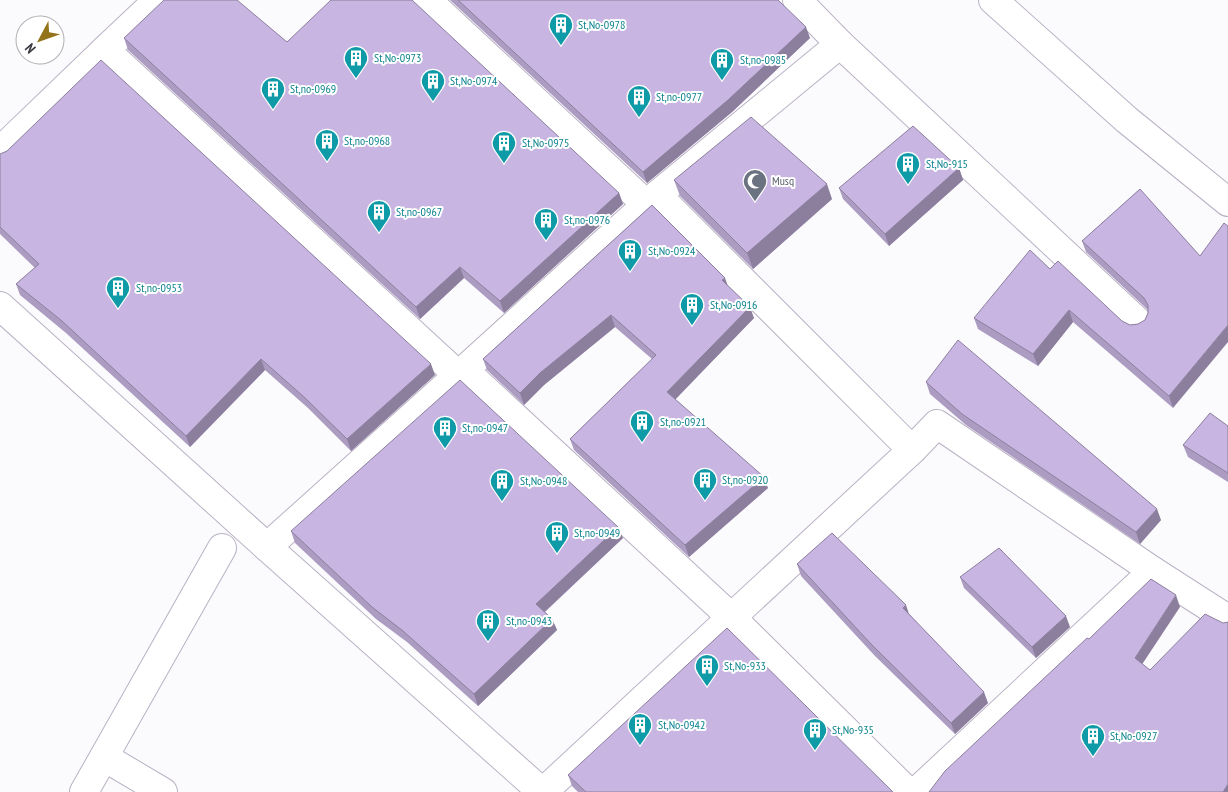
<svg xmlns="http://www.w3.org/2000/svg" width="1228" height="792" viewBox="0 0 1228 792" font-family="'PT Sans Narrow',sans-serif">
<rect width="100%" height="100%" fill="#fbfafd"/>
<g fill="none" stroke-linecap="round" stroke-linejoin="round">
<g stroke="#bab2c4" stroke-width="30">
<g id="minor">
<path d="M 427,0 L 646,204"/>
<path d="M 993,0 L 1127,120 L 1228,202"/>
<path d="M 840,44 L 1137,321"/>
<path d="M 105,50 L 158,0"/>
<path d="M 0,151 L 105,50 L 458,375"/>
<path d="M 657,195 L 840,44 L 797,0"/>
<path d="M 0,306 L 267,547"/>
<path d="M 464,370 L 267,547 L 542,792"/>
<path d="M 104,757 L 163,792"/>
<path d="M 84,792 L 222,548"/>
<path d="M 543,792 L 912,450"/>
<path d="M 908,792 L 732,618 L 464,370 L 657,195 L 912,450 L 937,424 L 1153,571"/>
<path d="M 916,792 L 1153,571 L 1228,619"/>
</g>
</g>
<use href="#minor" stroke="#fff" stroke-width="28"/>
</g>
<g fill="#ac9cc2">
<path d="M 450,0 L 778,0 L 810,38 L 732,112 L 647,183 Z"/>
<path d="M 124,38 L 287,42 L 619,193 L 623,204 L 504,313 L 464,278 L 420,319 L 128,50 Z"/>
<path d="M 0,154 L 435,375 L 351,451 L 308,408 L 265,370 L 190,447 L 66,333 L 20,295 L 16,284 L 35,268 L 0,234 Z"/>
<path d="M 959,168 L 963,180 L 889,246 L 843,199 L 839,188 Z"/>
<path d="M 674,180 L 832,199 L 753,269 L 680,196 Z"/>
<path d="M 1140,189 L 1173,408 L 1073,322 L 1038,366 L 978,329 L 974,318 L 1050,269 L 1122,321 L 1130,325 L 1138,324 L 1145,320 L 1148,313 L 1148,310 L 1086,252 L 1082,241 Z"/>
<path d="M 652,205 L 728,286 L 754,318 L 675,399 L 768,488 L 689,557 L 574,450 L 570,439 L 652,359 L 615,327 L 544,385 L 524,405 L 487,370 L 483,359 Z"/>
<path d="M 926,382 L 1161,520 L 1140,544 L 966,425 L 930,394 Z"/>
<path d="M 1228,426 L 1228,482 L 1188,457 L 1183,445 Z"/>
<path d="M 291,531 L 623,538 L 545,612 L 552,619 L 557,630 L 478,706 L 407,642 L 376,619 L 295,543 Z"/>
<path d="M 797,564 L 910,615 L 988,703 L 955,734 L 875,656 L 801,576 Z"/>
<path d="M 960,577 L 1070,627 L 1036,658 L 964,588 Z"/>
<path d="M 568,775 L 893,792 L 578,792 L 572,786 Z"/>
</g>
<g fill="#8c7f9e">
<path d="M 806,27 L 810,38 L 732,112 L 647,183 L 643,172 Z"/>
<path d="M 959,168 L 963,180 L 889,246 L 885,234 Z"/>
<path d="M 827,184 L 832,199 L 753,269 L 747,253 Z"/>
<path d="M 619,193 L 623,204 L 504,313 L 500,301 Z"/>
<path d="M 460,267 L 464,278 L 420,319 L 416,307 Z"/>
<path d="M 725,278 L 729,289 L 722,280 Z"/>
<path d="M 750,307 L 754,318 L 671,404 L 667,392 Z"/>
<path d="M 1069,310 L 1073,322 L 1038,366 L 1033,354 Z"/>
<path d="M 611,315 L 615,327 L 544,385 L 524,405 L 520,393 L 540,373 Z"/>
<path d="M 1228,325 L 1228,342 L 1173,408 L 1169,396 Z"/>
<path d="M 261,359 L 265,370 L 190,447 L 186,436 Z"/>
<path d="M 431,364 L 435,375 L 351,451 L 347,439 Z"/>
<path d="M 764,477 L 768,488 L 689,557 L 685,545 Z"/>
<path d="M 1157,509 L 1161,520 L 1140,544 L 1136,532 Z"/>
<path d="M 618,527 L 623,538 L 540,616 L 536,604 Z"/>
<path d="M 1176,595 L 1180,607 L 1139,669 L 1135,658 Z"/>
<path d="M 906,605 L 910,617 L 903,608 Z"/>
<path d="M 1066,616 L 1070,627 L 1036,658 L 1032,647 Z"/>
<path d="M 552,619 L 557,630 L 478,706 L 474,694 Z"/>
<path d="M 984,692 L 988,703 L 955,734 L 951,723 Z"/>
<path d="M 1228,784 L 1228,792 L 1223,792 Z"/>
</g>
<g fill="#c8b5e1" stroke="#8c7f9e">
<path d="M 164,0 L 237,0 L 287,42 L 331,0 L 412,0 L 619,193 L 500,301 L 460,267 L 416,307 L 124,38 Z"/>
<path d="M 458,0 L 778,0 L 806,27 L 728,100 L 643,172 Z"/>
<path d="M 101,60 L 431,364 L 347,439 L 304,397 L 261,359 L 186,436 L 62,321 L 16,284 L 39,264 L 0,227 L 0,154 L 7,151 Z"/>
<path d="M 751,117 L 827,184 L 747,253 L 674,180 Z"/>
<path d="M 913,126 L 959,168 L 885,234 L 839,188 Z"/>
<path d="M 1140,189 L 1200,256 L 1224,223 L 1228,226 L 1228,325 L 1169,396 L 1069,310 L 1033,354 L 974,318 L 1030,250 L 1050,269 L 1058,261 L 1122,321 L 1130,325 L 1138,324 L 1145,320 L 1148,313 L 1148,305 L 1144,298 L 1082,241 Z"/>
<path d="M 652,205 L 725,278 L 722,280 L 750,307 L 667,392 L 764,477 L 685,545 L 570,439 L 656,355 L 611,315 L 540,373 L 520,393 L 483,359 Z"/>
<path d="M 958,340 L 1157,509 L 1136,532 L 962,414 L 926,382 Z"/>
<path d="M 460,380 L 618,527 L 536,604 L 552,619 L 474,694 L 403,631 L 372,607 L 291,531 Z"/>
<path d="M 1210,413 L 1228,426 L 1228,473 L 1183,445 Z"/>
<path d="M 832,533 L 906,605 L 903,608 L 984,692 L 951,723 L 871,644 L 797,564 Z"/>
<path d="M 999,548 L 1066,616 L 1032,647 L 960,577 Z"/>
<path d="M 1151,579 L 1176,595 L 1135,658 L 1150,670 L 1205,614 L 1223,623 L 1228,622 L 1228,784 L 1223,792 L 929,792 L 945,771 L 1087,638 L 1089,639 Z"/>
<path d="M 727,628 L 893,792 L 586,792 L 568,775 Z"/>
</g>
<defs>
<g id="building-pin" transform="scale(1.25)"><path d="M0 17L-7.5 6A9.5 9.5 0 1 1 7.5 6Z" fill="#0f9aa8" stroke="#fff"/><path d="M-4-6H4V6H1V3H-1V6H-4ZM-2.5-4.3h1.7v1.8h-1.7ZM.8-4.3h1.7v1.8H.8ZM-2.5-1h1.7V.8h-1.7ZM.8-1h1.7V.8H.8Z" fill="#fff"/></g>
<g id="mosque-pin" transform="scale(1.25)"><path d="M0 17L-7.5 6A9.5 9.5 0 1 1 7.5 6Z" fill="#6b7280" stroke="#fff"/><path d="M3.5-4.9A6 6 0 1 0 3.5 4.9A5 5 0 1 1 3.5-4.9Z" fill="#fff"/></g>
</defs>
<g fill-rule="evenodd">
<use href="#building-pin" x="561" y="25"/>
<use href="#building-pin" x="356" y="58"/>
<use href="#building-pin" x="722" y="60"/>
<use href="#building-pin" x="433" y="81"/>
<use href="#building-pin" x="273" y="89"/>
<use href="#building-pin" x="639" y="97"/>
<use href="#building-pin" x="327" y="141"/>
<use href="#building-pin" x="504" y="143"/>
<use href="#building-pin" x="908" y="164"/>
<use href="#mosque-pin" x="755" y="181"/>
<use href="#building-pin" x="379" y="212"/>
<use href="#building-pin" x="546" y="220"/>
<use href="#building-pin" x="630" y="251"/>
<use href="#building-pin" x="118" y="288"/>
<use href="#building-pin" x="692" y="305"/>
<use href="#building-pin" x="642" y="422"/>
<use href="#building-pin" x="445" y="428"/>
<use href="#building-pin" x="705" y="480"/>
<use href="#building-pin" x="502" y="481"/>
<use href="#building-pin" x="557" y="533"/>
<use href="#building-pin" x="488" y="621"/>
<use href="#building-pin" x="707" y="666"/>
<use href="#building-pin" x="640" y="725"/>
<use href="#building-pin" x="815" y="730"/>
<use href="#building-pin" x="1093" y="736"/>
</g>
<g text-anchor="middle" stroke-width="4" stroke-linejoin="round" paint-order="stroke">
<g font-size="12" fill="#0d838f" stroke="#fff" text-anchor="start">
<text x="578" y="29">St,No-0978</text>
<text x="374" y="62">St,No-0973</text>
<text x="740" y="64">St,no-0985</text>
<text x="450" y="85">St,No-0974</text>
<text x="290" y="93">St,no-0969</text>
<text x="656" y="101">St,no-0977</text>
<text x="344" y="145">St,no-0968</text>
<text x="522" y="147">St,No-0975</text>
<text x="926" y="168">St,No-915</text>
<text x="396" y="216">St,no-0967</text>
<text x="564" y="224">St,no-0976</text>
<text x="648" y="255">St,No-0924</text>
<text x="136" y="292">St,no-0953</text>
<text x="710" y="309">St,No-0916</text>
<text x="660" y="426">St,no-0921</text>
<text x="462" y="432">St,no-0947</text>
<text x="722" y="484">St,no-0920</text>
<text x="520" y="485">St,No-0948</text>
<text x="574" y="537">St,no-0949</text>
<text x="506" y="625">St,no-0943</text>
<text x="724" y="670">St,No-933</text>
<text x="658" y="729">St,No-0942</text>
<text x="832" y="734">St,No-935</text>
<text x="1110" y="740">St,No-0927</text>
</g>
<g font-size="12" fill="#5b616d" stroke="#fff" text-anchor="start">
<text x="772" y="185">Musq</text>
</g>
</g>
<g transform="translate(40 40) rotate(229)"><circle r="24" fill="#ffffff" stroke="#b1afb3"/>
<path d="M0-4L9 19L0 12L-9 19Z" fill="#92731a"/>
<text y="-8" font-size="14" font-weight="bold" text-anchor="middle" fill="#3b3840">N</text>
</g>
</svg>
